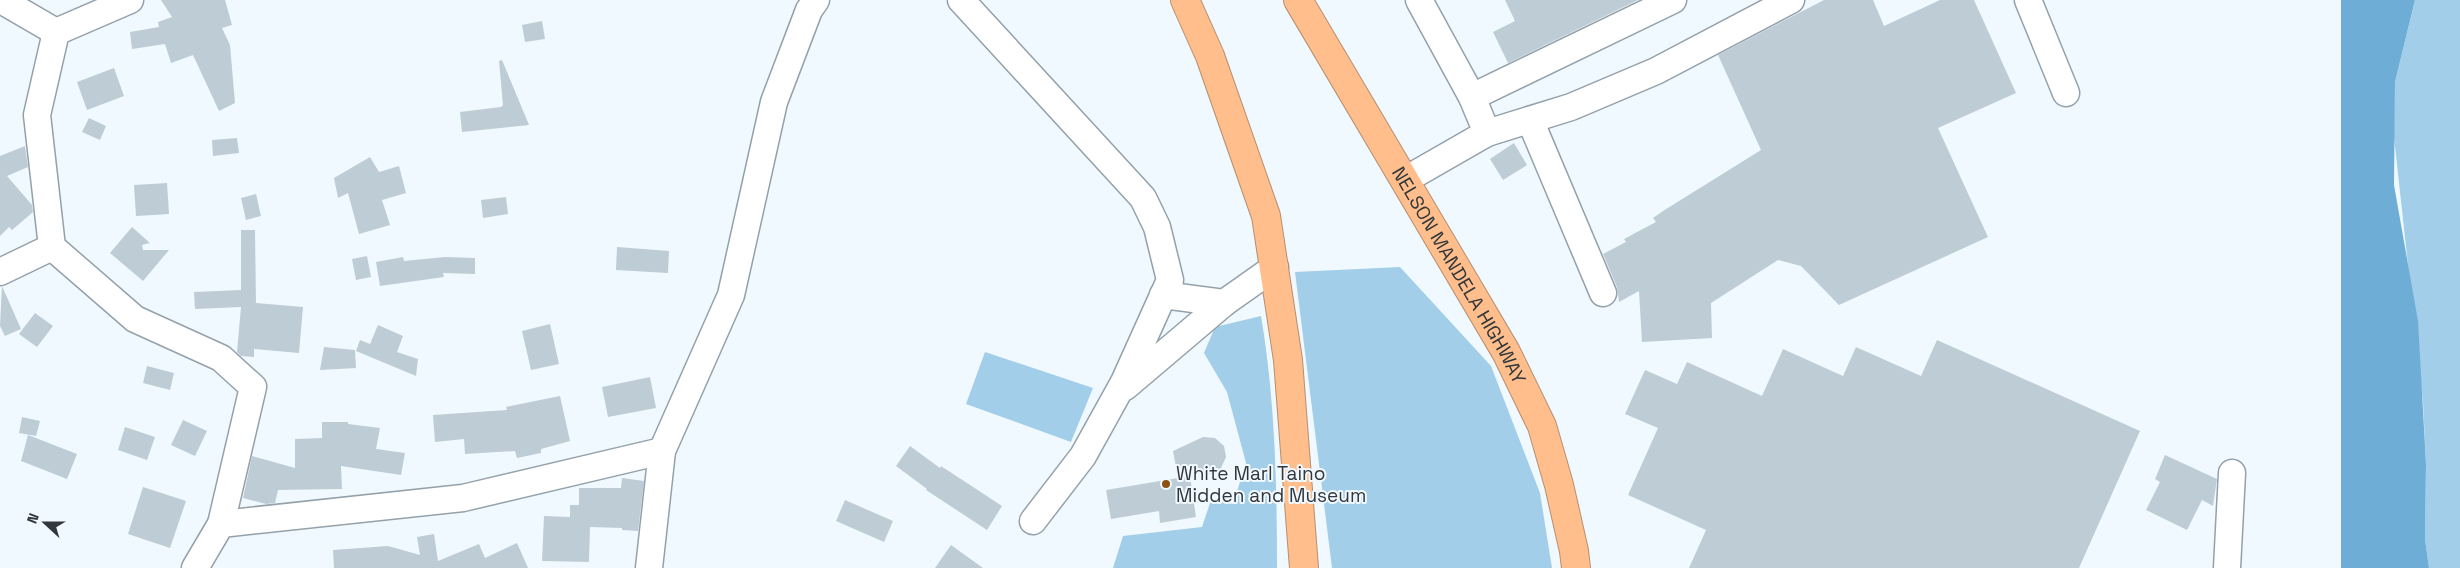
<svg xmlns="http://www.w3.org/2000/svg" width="2460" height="568" viewBox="0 0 2460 568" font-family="'Space Grotesk',sans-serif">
<rect width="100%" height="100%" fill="#f0f9ff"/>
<g fill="#a2ceea">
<path d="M 2415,0 L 2460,0 L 2460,568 L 2429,568 L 2425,539 L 2426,464 L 2423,402 L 2394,137 L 2395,82 Z"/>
<path d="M 1400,267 L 1491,366 L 1540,493 L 1552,568 L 1332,568 L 1295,272 Z"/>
<path d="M 1261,316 C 1275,398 1277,484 1277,568 L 1113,568 L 1123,536 L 1202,527 L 1211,500 L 1233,504 L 1246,463 L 1227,392 L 1204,353 L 1215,327 Z"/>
<path d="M 985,352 L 1093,388 L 1071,442 L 966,404 Z"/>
</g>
<path fill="#6eadd5" d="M 2341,0 L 2415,0 L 2395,82 L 2394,185 L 2418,321 L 2426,464 L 2425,539 L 2429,568 L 2341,568 Z"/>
<g fill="#beccd6">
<path d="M 161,0 L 225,0 L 232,25 L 222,28 L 230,45 L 235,103 L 219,111 L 193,55 L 171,63 L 165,44 L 132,49 L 130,32 L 159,27 L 158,22 L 172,17 Z"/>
<path d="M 1505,0 L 1638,0 L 1508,63 L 1493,32 L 1515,21 Z"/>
<path d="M 1824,0 L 1873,0 L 1884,26 L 1940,0 L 1974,0 L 2016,93 L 1938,128 L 1988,237 L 1839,305 L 1801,266 L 1778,260 L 1711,303 L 1712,338 L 1642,342 L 1639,291 L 1619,302 L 1617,287 L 1603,254 L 1626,242 L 1624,239 L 1656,222 L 1653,218 L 1663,211 L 1761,150 L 1718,55 Z"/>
<path d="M 542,21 L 545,39 L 525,42 L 522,25 Z"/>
<path d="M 502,60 L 529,125 L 462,132 L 460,112 L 501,107 L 503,105 L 499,61 Z"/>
<path d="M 114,68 L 124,96 L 87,110 L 77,82 Z"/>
<path d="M 89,118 L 106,126 L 100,140 L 82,132 Z"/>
<path d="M 237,138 L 239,153 L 213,156 L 212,140 Z"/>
<path d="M 1514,143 L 1527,165 L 1503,180 L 1490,159 Z"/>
<path d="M 25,146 L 28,167 L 7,176 L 32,205 L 33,212 L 12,230 L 9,227 L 0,236 L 0,156 Z"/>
<path d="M 370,157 L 379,172 L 399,166 L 406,193 L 382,200 L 390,225 L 359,234 L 348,193 L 338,198 L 334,178 Z"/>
<path d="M 167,183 L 169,214 L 136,216 L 134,185 Z"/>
<path d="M 256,194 L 261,216 L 246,220 L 241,198 Z"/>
<path d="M 506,197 L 508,214 L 483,218 L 481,200 Z"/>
<path d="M 132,227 L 150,243 L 142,245 L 143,250 L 169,250 L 143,281 L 110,253 Z"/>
<path d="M 241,230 L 255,230 L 256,303 L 303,307 L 299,353 L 254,349 L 254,357 L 241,356 L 237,352 L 241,307 L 195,309 L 194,292 L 241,290 Z"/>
<path d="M 617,247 L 669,251 L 668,273 L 616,270 Z"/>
<path d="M 367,256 L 371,277 L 356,280 L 352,259 Z"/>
<path d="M 403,257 L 404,261 L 445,257 L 475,258 L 475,274 L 443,273 L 444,277 L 380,286 L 376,262 Z"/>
<path d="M 2,286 L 21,329 L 5,336 L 0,326 Z"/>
<path d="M 35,313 L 53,326 L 37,347 L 19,334 Z"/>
<path d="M 550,324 L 559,364 L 531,370 L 522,331 Z"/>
<path d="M 378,325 L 403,336 L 397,352 L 418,359 L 416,376 L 356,351 L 360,340 L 370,344 Z"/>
<path d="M 1937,340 L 2140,431 L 2079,568 L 1689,568 L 1706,530 L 1628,495 L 1658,428 L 1625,414 L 1645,370 L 1677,384 L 1687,362 L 1762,396 L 1783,349 L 1843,376 L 1856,347 L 1921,376 Z"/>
<path d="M 324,347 L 355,350 L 356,368 L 320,370 Z"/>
<path d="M 147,366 L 174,373 L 170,390 L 143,383 Z"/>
<path d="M 650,377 L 656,408 L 608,417 L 602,387 Z"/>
<path d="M 560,396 L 570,441 L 541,449 L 541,453 L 517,458 L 515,451 L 465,454 L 464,439 L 435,442 L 433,415 L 507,410 L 506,407 Z"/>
<path d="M 22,417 L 40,421 L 36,436 L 19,433 Z"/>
<path d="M 183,420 L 207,431 L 195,456 L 171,445 Z"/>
<path d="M 322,422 L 348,422 L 348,424 L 380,428 L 376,449 L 405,453 L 401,475 L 341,466 L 342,489 L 278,490 L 275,503 L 266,504 L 243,498 L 252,456 L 295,468 L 295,439 L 322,438 Z"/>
<path d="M 125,427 L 155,437 L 147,460 L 118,450 Z"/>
<path d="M 28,435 L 77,454 L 67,479 L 21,461 Z"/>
<path d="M 1203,437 L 1215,438 L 1224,446 L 1226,457 L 1221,468 L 1210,474 L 1177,472 L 1173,451 Z"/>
<path d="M 910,446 L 940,468 L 941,466 L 1002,506 L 987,530 L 926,490 L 927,489 L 896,466 Z"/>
<path d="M 2165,455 L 2217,479 L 2213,506 L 2202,500 L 2187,530 L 2146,510 L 2160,482 L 2155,479 Z"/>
<path d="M 1190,476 L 1196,517 L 1160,523 L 1159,511 L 1111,519 L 1106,490 Z"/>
<path d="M 622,478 L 644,481 L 638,531 L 622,530 L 622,528 L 590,527 L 589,562 L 542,561 L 544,516 L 570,517 L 570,505 L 579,505 L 579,488 L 621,488 Z"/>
<path d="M 143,487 L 186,501 L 170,548 L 128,534 Z"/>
<path d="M 845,500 L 893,521 L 884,542 L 836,521 Z"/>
<path d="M 434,534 L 438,561 L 479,544 L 485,558 L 517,543 L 528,568 L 334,568 L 333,550 L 388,546 L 420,555 L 417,537 Z"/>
<path d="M 951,545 L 983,568 L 935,568 Z"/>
</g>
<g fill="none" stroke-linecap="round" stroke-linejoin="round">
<g stroke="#94a1aa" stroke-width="29">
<g id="minor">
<path d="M 1,0 L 56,32"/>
<path d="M 130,0 L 56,32 L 37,115 L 52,247 L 135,319 L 221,358 L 253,387 L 221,524"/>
<path d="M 961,0 L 1143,198 L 1157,227 L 1170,280 L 1124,382 L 1083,456 L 1033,521"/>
<path d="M 2028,0 L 2066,93"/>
<path d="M 1472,97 L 1673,0"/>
<path d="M 1530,120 L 1603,293"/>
<path d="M 1487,133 L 1571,107 L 1656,71 L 1791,0"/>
<path d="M 1405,180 L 1487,133 L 1472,97 L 1419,0"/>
<path d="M 0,272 L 52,247"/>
<path d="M 1163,295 L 1224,303"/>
<path d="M 1125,387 L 1224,303 L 1275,267"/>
<path d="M 195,568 L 221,524 L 463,498 L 662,451 L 731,295 L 774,102 L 809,10 L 816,0"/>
<path d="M 649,568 L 662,451"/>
<path d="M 2227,568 L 2232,473"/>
</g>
</g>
<g stroke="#b78f6f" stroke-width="30">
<g id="highway">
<path d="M 1185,0 L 1210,56 L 1266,216 L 1288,360 L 1304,568"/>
<path id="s1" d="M 1298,0 L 1506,352 L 1542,426 L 1559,485 L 1574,551 L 1576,568"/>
</g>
</g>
<use href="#minor" stroke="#fff" stroke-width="26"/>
<use href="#highway" stroke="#ffbe8b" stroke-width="28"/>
</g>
<circle fill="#8d5012" stroke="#f0f9ff" stroke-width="2" cx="1166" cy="484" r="5"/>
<g text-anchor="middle" stroke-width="4" stroke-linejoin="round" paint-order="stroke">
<g font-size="19" fill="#31373b" stroke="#f0f9ff">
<text dy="7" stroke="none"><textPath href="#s1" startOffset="319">NELSON MANDELA HIGHWAY</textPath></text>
</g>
<g font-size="19" fill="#31373b" stroke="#f0f9ff" text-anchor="start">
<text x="1176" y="480">White Marl Taino<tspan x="1176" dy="22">Midden and Museum</tspan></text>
</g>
</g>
<g transform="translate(45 523) rotate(291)" stroke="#f0f9ff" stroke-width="4" paint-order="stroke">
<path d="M0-4L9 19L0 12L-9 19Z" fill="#31373b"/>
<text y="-8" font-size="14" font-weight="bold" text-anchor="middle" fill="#31373b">N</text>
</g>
</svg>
